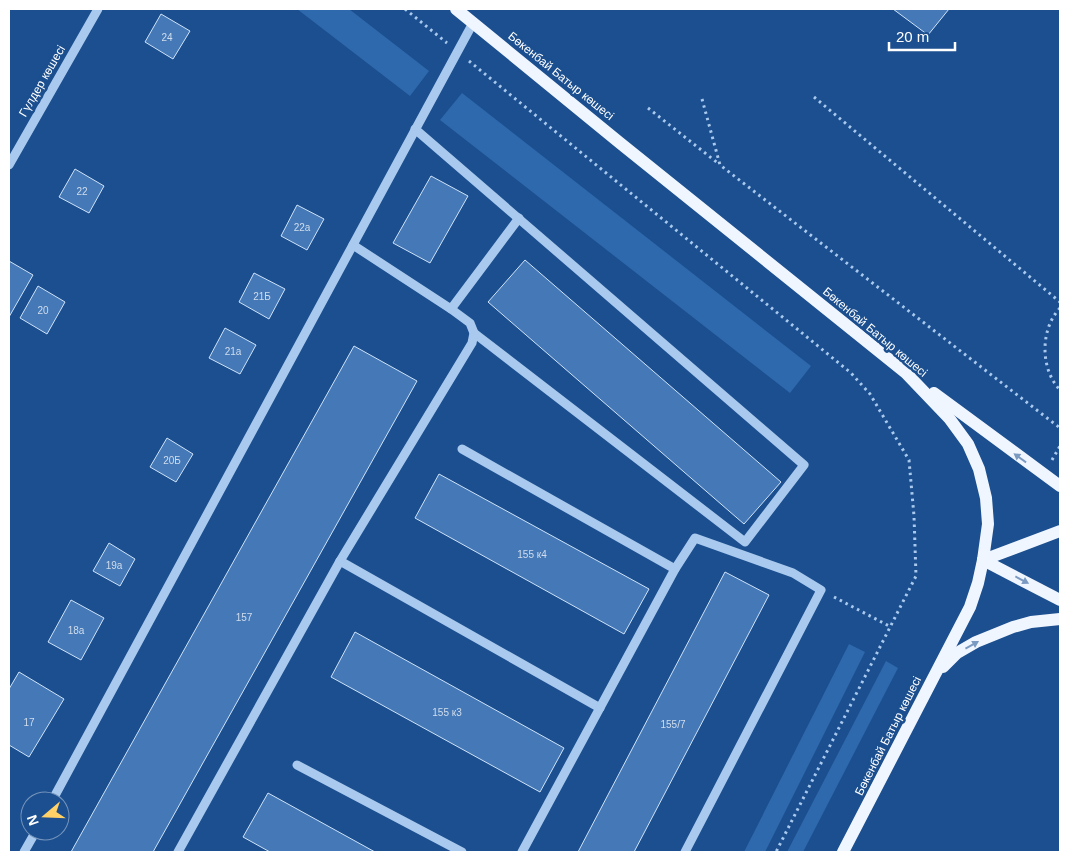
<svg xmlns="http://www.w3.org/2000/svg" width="1069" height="861" viewBox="0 0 1069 861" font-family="Arial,sans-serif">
<rect width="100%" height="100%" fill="#1b4f8f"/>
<g fill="#2e69ad">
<path d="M 297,9 L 349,9 L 429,71 L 410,96 Z"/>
<path d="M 462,93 L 811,366 L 790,393 L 440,120 Z"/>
<path d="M 849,644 L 865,652 L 765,852 L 744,852 Z"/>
<path d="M 886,661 L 898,668 L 803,852 L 787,852 Z"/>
</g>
<g fill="#4478b7" stroke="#cfe3fa">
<path d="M 893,9 L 949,9 L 928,35 Z"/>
<path d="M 161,14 L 190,31 L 173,59 L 145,42 Z"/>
<path d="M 75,169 L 104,186 L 89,213 L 59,197 Z"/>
<path d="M 431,176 L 468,196 L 430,263 L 393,243 Z"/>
<path d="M 297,205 L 324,219 L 307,250 L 281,236 Z"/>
<path d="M 525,260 L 781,482 L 744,524 L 488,302 Z"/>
<path d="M 9,261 L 33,275 L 9,317 Z"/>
<path d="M 254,273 L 285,289 L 269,319 L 239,302 Z"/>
<path d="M 38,286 L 65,302 L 47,334 L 20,318 Z"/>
<path d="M 225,328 L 256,345 L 240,374 L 209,358 Z"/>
<path d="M 354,346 L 417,381 L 153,852 L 71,852 Z"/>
<path d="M 167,438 L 193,454 L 176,482 L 150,467 Z"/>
<path d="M 439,474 L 649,589 L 624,634 L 415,518 Z"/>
<path d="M 109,543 L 135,559 L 120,586 L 93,571 Z"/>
<path d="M 725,572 L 769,595 L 634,852 L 578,852 Z"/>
<path d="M 71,600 L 104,618 L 81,660 L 48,642 Z"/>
<path d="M 355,632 L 564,748 L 540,792 L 331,677 Z"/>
<path d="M 19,672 L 64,699 L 29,757 L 9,745 L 9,689 Z"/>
<path d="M 268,793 L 375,852 L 270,852 L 243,837 Z"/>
</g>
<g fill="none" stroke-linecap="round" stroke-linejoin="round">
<g stroke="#a9c9ee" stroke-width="3" stroke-dasharray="2.5 4" stroke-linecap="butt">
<path d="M 405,9 L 447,43"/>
<path d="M 469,61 L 851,373 L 870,394 L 909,460 L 914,516 L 916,576 L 776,852"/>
<path d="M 814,97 L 1060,302"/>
<path d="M 702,99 L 720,165 L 1060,428"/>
<path d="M 648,108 L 719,164"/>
<path d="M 1060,308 C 1040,329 1040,369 1060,390"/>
<path d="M 1052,460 L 1060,446"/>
<path d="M 834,597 L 891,627"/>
</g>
<g stroke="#a9c9ee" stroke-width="9">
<path d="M 415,129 L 804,465 L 745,542 L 474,333"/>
<path d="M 9,165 L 98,9"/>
<path d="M 451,309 L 519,218"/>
<path d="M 462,449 L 675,569"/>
<path d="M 340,561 L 600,708"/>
<path d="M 297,765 L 462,852"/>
<path d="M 52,801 L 473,23"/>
<path d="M 24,852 L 36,831"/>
<path d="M 178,852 L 340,561 L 472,343 L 474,333 L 470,323 L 451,309 L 353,245"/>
<path d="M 522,852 L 675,569 L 695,538 L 793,573 L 821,590 L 685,852"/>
</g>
<g stroke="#f0f6ff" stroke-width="12">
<path d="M 456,9 L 620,143 L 906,373 L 949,418 L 968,444 L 979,469 L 986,498 L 988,524 L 983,560 L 978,583 L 970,607 L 843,852"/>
<path d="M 934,393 L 1060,486"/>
<path d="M 983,560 L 1060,600"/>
<path d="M 983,560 L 1060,531"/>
<path d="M 943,667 L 957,653 L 976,642 L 1013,627 L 1031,622 L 1060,619"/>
</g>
</g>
<defs><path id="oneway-solid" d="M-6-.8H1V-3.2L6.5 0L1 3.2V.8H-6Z" transform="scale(1.25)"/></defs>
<g fill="#7b9ac1">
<use href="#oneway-solid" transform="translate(1020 458) rotate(-144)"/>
<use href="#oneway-solid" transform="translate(1022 580) rotate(28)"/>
<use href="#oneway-solid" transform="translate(972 645) rotate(-29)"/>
</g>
<g text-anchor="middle" stroke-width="5" stroke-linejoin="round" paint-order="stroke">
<g font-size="10" fill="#d0dded">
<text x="167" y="41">24</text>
<text x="82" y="195">22</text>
<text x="302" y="231">22а</text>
<text x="262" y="300">21Б</text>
<text x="43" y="314">20</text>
<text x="233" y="355">21а</text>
<text x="172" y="464">20Б</text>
<text x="532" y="558">155 к4</text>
<text x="114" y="569">19а</text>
<text x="244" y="621">157</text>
<text x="76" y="634">18а</text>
<text x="447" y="716">155 к3</text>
<text x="29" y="726">17</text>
<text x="673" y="728">155/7</text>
</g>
<g font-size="12" fill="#fff" stroke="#1b4f8f">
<text transform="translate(561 76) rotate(39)" y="4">Бөкенбай Батыр көшесі</text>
<text transform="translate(42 81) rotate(-60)" y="4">Гүлдер көшесі</text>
<text transform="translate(875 332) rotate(40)" y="4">Бөкенбай Батыр көшесі</text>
<text transform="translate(888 736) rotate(-63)" y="4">Бөкенбай Батыр көшесі</text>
</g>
</g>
<rect width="1069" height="861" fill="none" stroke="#ffffff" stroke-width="20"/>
<g transform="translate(45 816) rotate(251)"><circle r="24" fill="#1b4f8f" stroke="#7695bc"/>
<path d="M0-4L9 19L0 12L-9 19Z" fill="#ffd166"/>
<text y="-8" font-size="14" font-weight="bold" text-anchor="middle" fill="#ffffff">N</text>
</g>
<path d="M889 42v8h66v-8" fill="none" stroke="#ffffff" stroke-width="2.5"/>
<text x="896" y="42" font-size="15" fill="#ffffff" stroke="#1b4f8f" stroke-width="4" paint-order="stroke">20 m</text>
</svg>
